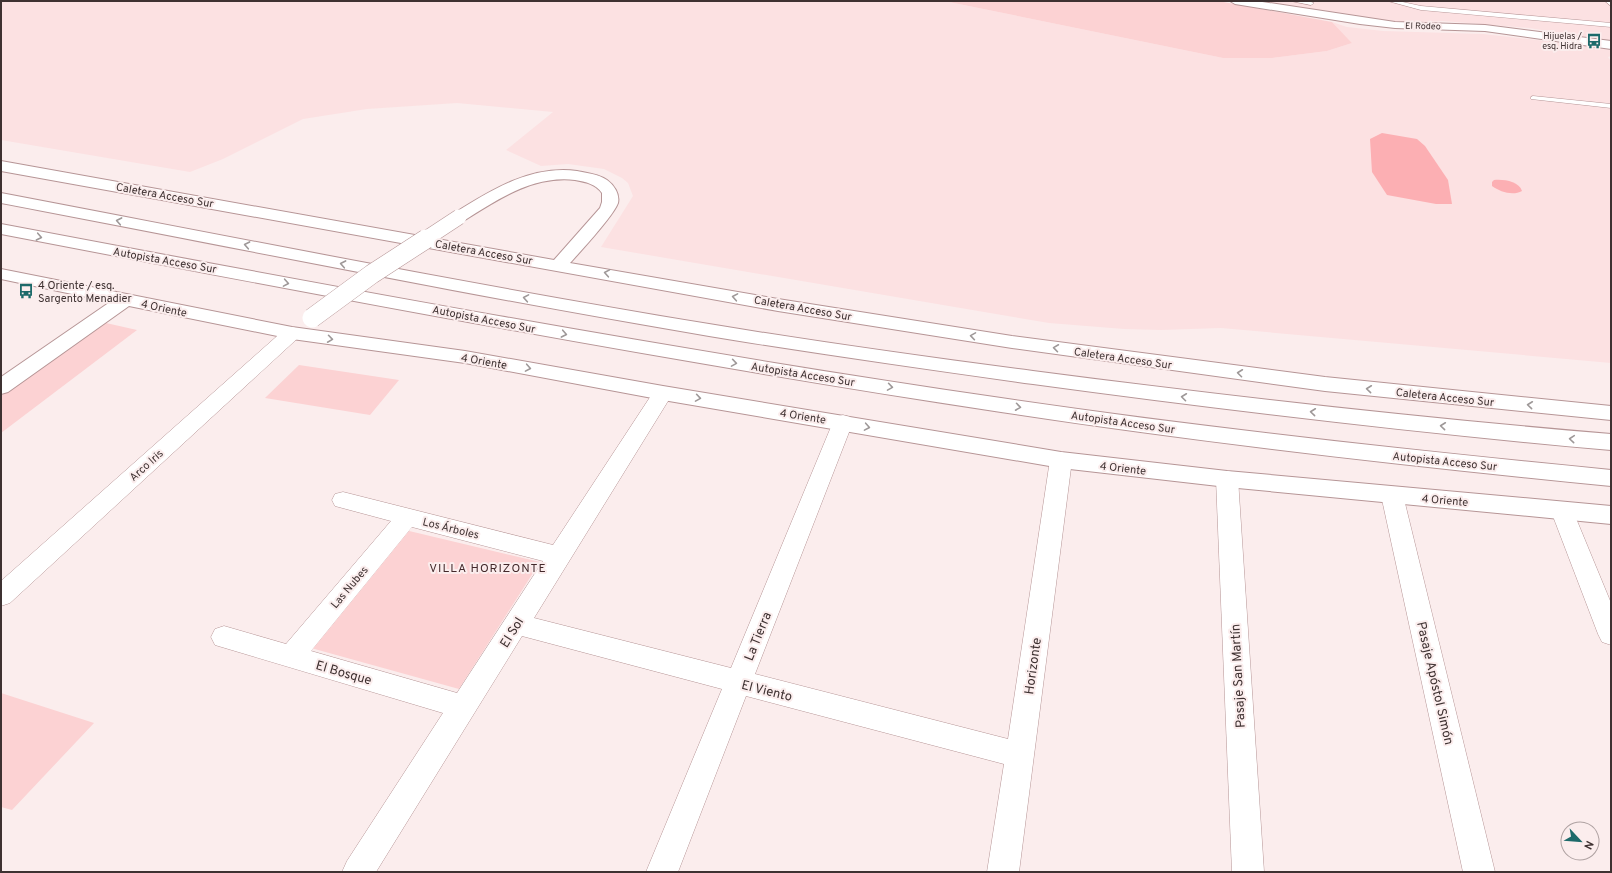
<svg xmlns="http://www.w3.org/2000/svg" width="1612" height="873" viewBox="0 0 1612 873" font-family="Overpass,sans-serif">
<rect width="100%" height="100%" fill="#fbeded"/>
<g fill="#fce1e2">
<path d="M 1,1 L 944,1 L 1223,58 L 1272,58 L 1327,51 L 1352,43 L 1332,22 L 1347,27 L 1383,31 L 1483,34 L 1581,45 L 1611,50 L 1611,56 L 1608,57 L 1611,61 L 1611,363 L 1221,328 L 1161,330 L 1124,329 L 1049,323 L 601,247 L 633,196 L 628,183 L 622,178 L 604,169 L 568,164 L 541,166 L 506,150 L 553,112 L 457,103 L 367,109 L 303,119 L 223,159 L 190,172 L 1,140 Z"/>
<path d="M 1262,1 L 1611,1 L 1611,41 L 1529,28 L 1443,21 L 1397,23 L 1329,15 Z"/>
</g>
<g fill="#fcd2d3">
<path d="M 944,1 L 1218,1 L 1332,22 L 1352,43 L 1327,51 L 1272,58 L 1223,58 Z"/>
<path d="M 106,323 L 137,330 L 1,433 L 1,396 Z"/>
<path d="M 299,365 L 399,380 L 370,415 L 265,398 Z"/>
<path d="M 405,530 L 540,562 L 459,689 L 311,648 Z"/>
<path d="M 1,693 L 94,723 L 12,810 L 1,807 Z"/>
</g>
<g fill="#fcafb3">
<path d="M 1382,133 L 1417,139 L 1425,146 L 1448,180 L 1452,204 L 1436,204 L 1387,195 L 1372,172 L 1370,139 Z"/>
<path d="M 1494,180 C 1503,179 1519,181 1522,191 C 1513,196 1500,192 1492,186 L 1492,182 Z"/>
</g>
<g fill="none" stroke-linecap="round" stroke-linejoin="round">
<g stroke="#b69596" stroke-width="1">
<g id="lane">
<path d="M 1291,1 L 1308,1 L 1314,3 L 1311,5 Z"/>
<path d="M 1388,1 L 1398,1 L 1421,6 L 1611,23 L 1611,27 L 1421,10 Z"/>
<path d="M 1605,1 L 1611,1 L 1611,6 Z"/>
<path d="M 1533,96 L 1611,104 L 1611,108 L 1531,99 L 1531,97 Z"/>
</g>
</g>
<g stroke="#b69596" stroke-width="1">
<g id="street">
<path d="M 292,327 L 299,329 L 301,333 L 299,337 L 10,603 L 1,606 L 1,581 L 285,329 Z"/>
<path d="M 663,387 L 670,388 L 673,393 L 534,618 L 731,668 L 833,422 L 836,417 L 843,415 L 850,417 L 853,422 L 755,674 L 1008,739 L 1050,460 L 1053,455 L 1061,452 L 1069,455 L 1072,460 L 1019,872 L 987,872 L 1004,764 L 746,696 L 678,872 L 646,872 L 722,689 L 522,636 L 376,872 L 342,872 L 347,861 L 443,713 L 215,645 L 211,637 L 215,629 L 224,626 L 286,644 L 391,521 L 335,506 L 332,500 L 335,494 L 343,492 L 553,545 L 656,388 ZM 412,527 L 543,561 L 457,693 L 311,651 Z"/>
<path d="M 1227,471 L 1235,473 L 1238,479 L 1264,872 L 1232,872 L 1216,479 L 1219,473 Z"/>
<path d="M 1392,487 L 1400,489 L 1403,495 L 1495,872 L 1463,872 L 1381,495 L 1384,489 Z"/>
<path d="M 1562,503 L 1570,505 L 1573,511 L 1611,603 L 1611,645 L 1602,642 L 1598,634 L 1551,511 L 1554,505 Z"/>
</g>
</g>
<g stroke="#b69596" stroke-width="2">
<g id="secondary">
<path d="M 1230,1 L 1256,1 L 1395,22 L 1485,25 L 1611,41 L 1611,49 L 1485,31 L 1395,28 L 1360,24 L 1235,4 Z"/>
<path d="M 1,161 L 554,260 L 600,208 L 602,202 L 602,193 C 596,184 586,182 575,180 C 534,175 498,199 465,220 L 459,222 L 453,220 L 451,217 L 453,214 C 491,190 531,165 577,171 C 587,173 598,174 607,180 C 614,185 620,194 618,203 C 614,215 581,251 570,263 L 778,299 L 1012,336 L 1325,377 L 1611,406 L 1611,420 L 1325,391 L 1012,348 L 778,311 L 1,171 Z"/>
<path d="M 1,269 L 292,327 L 465,351 L 663,386 L 1061,452 L 1227,471 L 1611,506 L 1611,524 L 1227,487 L 1061,468 L 663,400 L 465,363 L 292,339 L 129,306 L 8,392 L 1,394 L 1,377 L 110,302 L 1,279 Z"/>
</g>
</g>
<g stroke="#b69596" stroke-width="2">
<g id="highway">
<path d="M 1,193 C 237,238 472,285 709,324 C 817,342 925,357 1033,371 C 1225,396 1418,418 1611,434 L 1611,450 C 1418,433 1225,410 1033,384 C 925,369 817,354 709,336 C 472,296 237,248 1,203 Z"/>
<path d="M 1,224 C 334,287 666,349 1001,398 C 1204,428 1407,450 1611,470 L 1611,486 C 1407,466 1204,443 1001,412 C 666,361 334,298 1,234 Z"/>
</g>
</g>
<use href="#lane" fill="#fff" fill-rule="evenodd"/>
<use href="#street" fill="#fff" fill-rule="evenodd"/>
<use href="#secondary" fill="#fff" fill-rule="evenodd"/>
<use href="#highway" fill="#fff" fill-rule="evenodd"/>
<g stroke="#b69596" stroke-width="16" stroke-linecap="butt">
<path id="secondary-bridge-far1" d="M 424,240 L 459,217"/>
</g>
<g stroke="#b69596" stroke-width="20" stroke-linecap="butt">
<path id="secondary-bridge" d="M 312,318 L 372,274 L 426,239"/>
</g>
<use href="#secondary-bridge-far1" stroke="#fff" stroke-width="15"/>
<use href="#secondary-bridge" stroke="#fff" stroke-width="19"/>
</g>
<defs><path id="oneway-chevron" d="M-2-3.5L2.5 0L-2 3.5" fill="none" stroke-width="1.6" stroke-linecap="round" stroke-linejoin="round"/></defs>
<g stroke="#9e9898">
<use href="#oneway-chevron" transform="translate(119 221) rotate(-169)"/>
<use href="#oneway-chevron" transform="translate(39 237) rotate(11)"/>
<use href="#oneway-chevron" transform="translate(247 245) rotate(-169)"/>
<use href="#oneway-chevron" transform="translate(343 264) rotate(-169)"/>
<use href="#oneway-chevron" transform="translate(607 273) rotate(-170)"/>
<use href="#oneway-chevron" transform="translate(286 283) rotate(10)"/>
<use href="#oneway-chevron" transform="translate(735 297) rotate(-170)"/>
<use href="#oneway-chevron" transform="translate(526 298) rotate(-170)"/>
<use href="#oneway-chevron" transform="translate(564 334) rotate(11)"/>
<use href="#oneway-chevron" transform="translate(973 336) rotate(-171)"/>
<use href="#oneway-chevron" transform="translate(330 339) rotate(8)"/>
<use href="#oneway-chevron" transform="translate(1056 348) rotate(-172)"/>
<use href="#oneway-chevron" transform="translate(734 363) rotate(9)"/>
<use href="#oneway-chevron" transform="translate(528 368) rotate(10)"/>
<use href="#oneway-chevron" transform="translate(1240 373) rotate(-173)"/>
<use href="#oneway-chevron" transform="translate(890 387) rotate(9)"/>
<use href="#oneway-chevron" transform="translate(1369 389) rotate(-174)"/>
<use href="#oneway-chevron" transform="translate(1184 397) rotate(-173)"/>
<use href="#oneway-chevron" transform="translate(698 398) rotate(9)"/>
<use href="#oneway-chevron" transform="translate(1530 405) rotate(-174)"/>
<use href="#oneway-chevron" transform="translate(1018 407) rotate(8)"/>
<use href="#oneway-chevron" transform="translate(1313 412) rotate(-174)"/>
<use href="#oneway-chevron" transform="translate(1443 426) rotate(-174)"/>
<use href="#oneway-chevron" transform="translate(867 427) rotate(10)"/>
<use href="#oneway-chevron" transform="translate(1572 439) rotate(-175)"/>
</g>
<defs>
<g id="bus-bare" transform="scale(1.2)"><path d="M-5-6H5V4H4V6H2V4H-2V6H-4V4H-5ZM-3.5-4V0h7V-4ZM-3.5 1.2v1.5H-2V1.2ZM2 1.2v1.5H3.5V1.2Z" fill="#1d6a6a" stroke="#fbeded" stroke-width="2.5" paint-order="stroke"/></g>
</defs>
<g fill-rule="evenodd">
<use href="#bus-bare" x="1594" y="41"/>
<use href="#bus-bare" x="26" y="291"/>
</g>
<g text-anchor="middle" stroke-width="4" stroke-linejoin="round" paint-order="stroke">
<g font-size="9" fill="#3e3131" stroke="#fbeded">
<text transform="translate(1423 26) rotate(1)" y="3">El Rodeo</text>
</g>
<g font-size="9" fill="#3e3131" stroke="#fbeded" text-anchor="end">
<text x="1582" y="39">Hijuelas /<tspan x="1582" dy="10">esq. Hidra</tspan></text>
</g>
<g font-size="11" fill="#3e3131" stroke="#fbeded">
<text transform="translate(165 195) rotate(10)" y="4">Caletera Acceso Sur</text>
<text transform="translate(484 252) rotate(10)" y="4">Caletera Acceso Sur</text>
<text transform="translate(165 260) rotate(10)" y="4">Autopista Acceso Sur</text>
<text transform="translate(164 308) rotate(12)" y="4">4 Oriente</text>
<text transform="translate(803 308) rotate(10)" y="4">Caletera Acceso Sur</text>
<text transform="translate(484 319) rotate(11)" y="4">Autopista Acceso Sur</text>
<text transform="translate(1123 358) rotate(8)" y="4">Caletera Acceso Sur</text>
<text transform="translate(484 361) rotate(10)" y="4">4 Oriente</text>
<text transform="translate(803 374) rotate(9)" y="4">Autopista Acceso Sur</text>
<text transform="translate(1445 397) rotate(6)" y="4">Caletera Acceso Sur</text>
<text transform="translate(803 416) rotate(9)" y="4">4 Oriente</text>
<text transform="translate(1123 422) rotate(8)" y="4">Autopista Acceso Sur</text>
<text transform="translate(1445 461) rotate(6)" y="4">Autopista Acceso Sur</text>
<text transform="translate(146 465) rotate(-42)" y="4">Arco Iris</text>
<text transform="translate(1123 468) rotate(7)" y="4">4 Oriente</text>
<text transform="translate(1445 500) rotate(5)" y="4">4 Oriente</text>
<text transform="translate(451 528) rotate(14)" y="4">Los Árboles</text>
<text transform="translate(349 587) rotate(-50)" y="4">Las Nubes</text>
</g>
<g font-size="11" fill="#3e3131" stroke="#fbeded" text-anchor="start">
<text x="38" y="289">4 Oriente / esq.<tspan x="38" dy="13">Sargento Menadier</tspan></text>
</g>
<g font-size="12" letter-spacing="1" fill="#43292b" stroke="#fbeded">
<text x="488" y="572">VILLA HORIZONTE</text>
</g>
<g font-size="13" fill="#3e3131" stroke="#fbeded">
<text transform="translate(511 632) rotate(-58)" y="5">El Sol</text>
<text transform="translate(757 636) rotate(-68)" y="5">La Tierra</text>
<text transform="translate(1032 666) rotate(-82)" y="5">Horizonte</text>
<text transform="translate(344 672) rotate(16)" y="5">El Bosque</text>
<text transform="translate(1237 676) rotate(-93)" y="5">Pasaje San Martín</text>
<text transform="translate(1436 683) rotate(77)" y="5">Pasaje Apóstol Simón</text>
<text transform="translate(767 690) rotate(14)" y="5">El Viento</text>
</g>
</g>
<rect width="1612" height="873" fill="none" stroke="#3e3131" stroke-width="4"/>
<g transform="translate(1580 841) rotate(116)"><circle r="19" fill="#fbeded" stroke="#afa2a2"/>
<path d="M0-3L7 15L0 10L-7 15Z" fill="#1d6a6a"/>
<text y="-6" font-size="11" font-weight="bold" text-anchor="middle" fill="#3e3131">N</text>
</g>
</svg>
